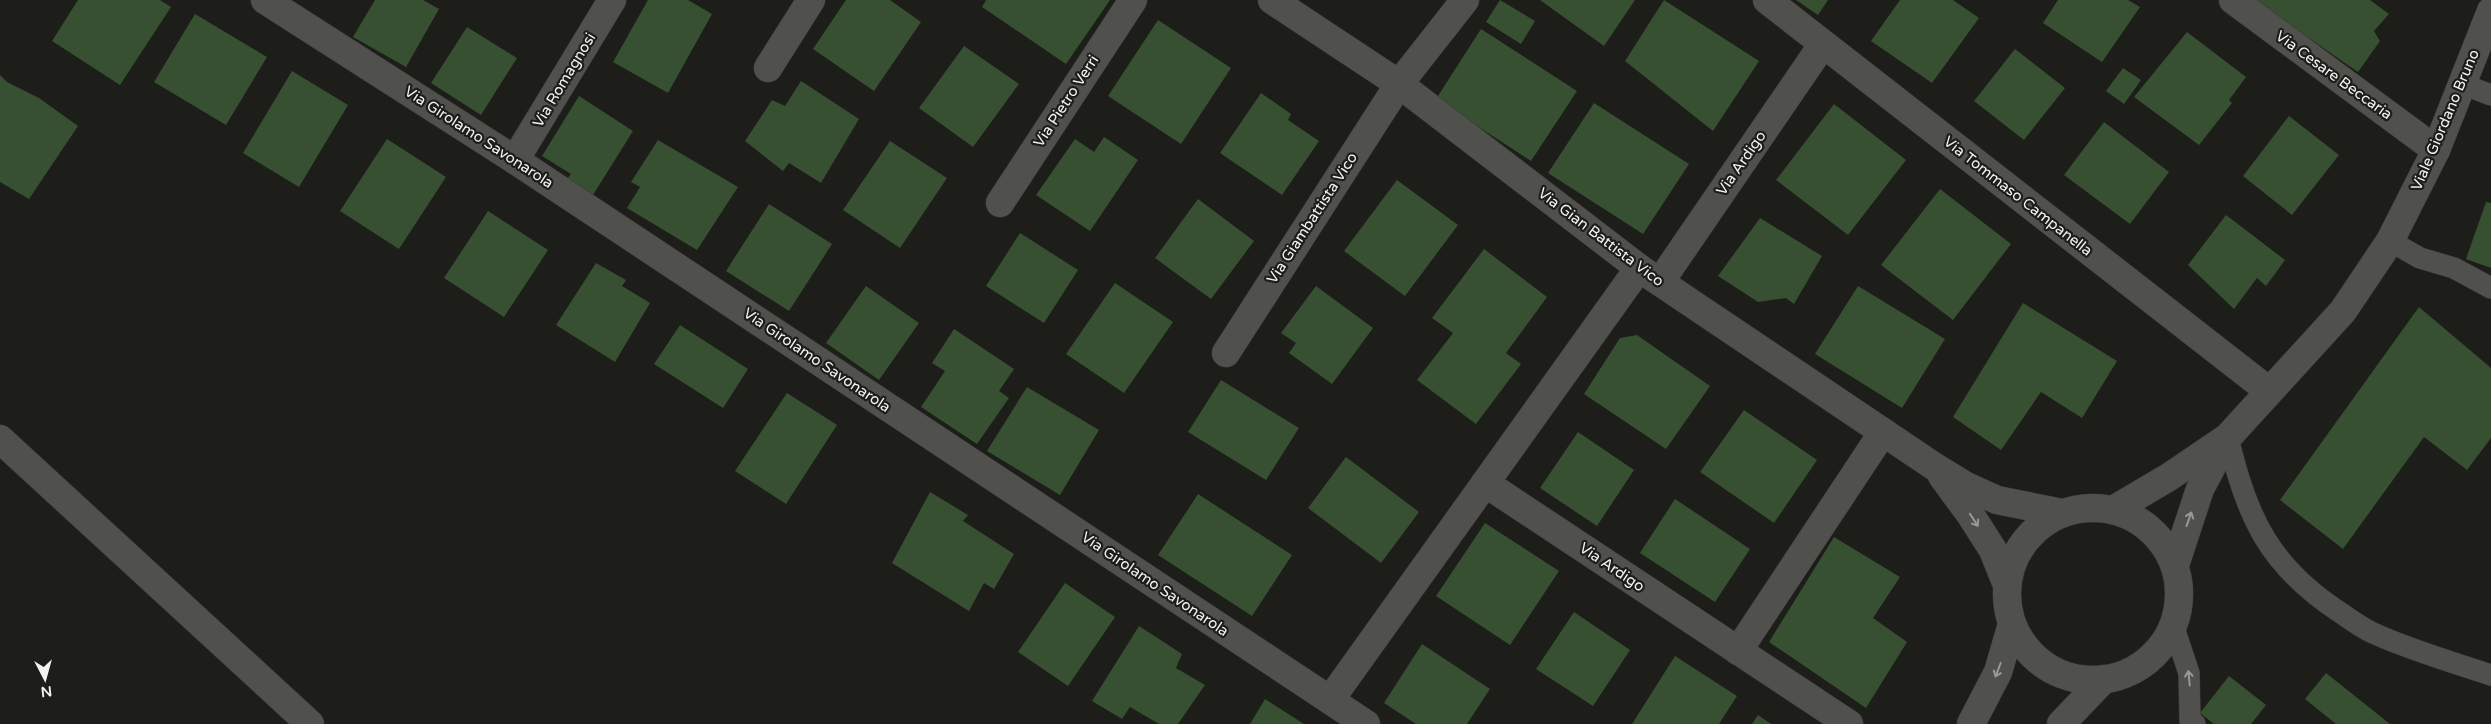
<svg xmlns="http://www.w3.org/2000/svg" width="2491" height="724" viewBox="0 0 2491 724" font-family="'Varela Round',sans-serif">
<rect width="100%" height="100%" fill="#1d1d1a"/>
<g fill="#375031">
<path d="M 78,0 L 160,0 L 171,7 L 120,85 L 52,41 Z"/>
<path d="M 375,0 L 423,0 L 439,9 L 406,67 L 353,37 Z"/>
<path d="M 648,0 L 688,0 L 712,14 L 668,93 L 613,62 Z"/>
<path d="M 846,0 L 890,0 L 921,22 L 874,91 L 813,49 Z"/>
<path d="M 986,0 L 1110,0 L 1066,64 L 982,7 Z"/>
<path d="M 1500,0 L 1535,21 L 1521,44 L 1486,22 Z"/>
<path d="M 1540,0 L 1635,0 L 1604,46 Z"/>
<path d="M 1664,0 L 1759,61 L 1713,131 L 1625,61 Z"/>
<path d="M 1796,0 L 1828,0 L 1818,15 Z"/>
<path d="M 1900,0 L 1953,0 L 1979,18 L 1932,83 L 1871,41 Z"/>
<path d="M 2058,0 L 2128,0 L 2140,7 L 2102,62 L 2043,23 Z"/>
<path d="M 2254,0 L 2370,0 L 2389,14 L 2374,31 L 2380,41 L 2358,72 Z"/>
<path d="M 195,14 L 267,57 L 226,125 L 154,82 Z"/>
<path d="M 1158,20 L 1231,68 L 1181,144 L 1108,96 Z"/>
<path d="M 467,27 L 517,58 L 481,115 L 431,83 Z"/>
<path d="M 1481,29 L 1577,91 L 1531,161 L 1436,99 Z"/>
<path d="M 2187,32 L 2246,77 L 2229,100 L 2232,103 L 2199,145 L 2134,97 Z"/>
<path d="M 964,46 L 1019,84 L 973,147 L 919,108 Z"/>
<path d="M 2015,49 L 2065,88 L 2024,140 L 1974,101 Z"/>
<path d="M 2123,68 L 2141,80 L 2124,104 L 2106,91 Z"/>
<path d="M 292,71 L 348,105 L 299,187 L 243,153 Z"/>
<path d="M 0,75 L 7,82 L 39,98 L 78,126 L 29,199 L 0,182 Z"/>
<path d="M 801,81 L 859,119 L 821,183 L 789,163 L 783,171 L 745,141 L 772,100 L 785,106 Z"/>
<path d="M 1261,93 L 1291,114 L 1288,120 L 1319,141 L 1282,195 L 1220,153 Z"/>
<path d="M 579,96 L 633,131 L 593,195 L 567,179 L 571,174 L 542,156 Z"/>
<path d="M 1594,103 L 1689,164 L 1643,234 L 1548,173 Z"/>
<path d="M 1834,104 L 1906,160 L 1848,235 L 1776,180 Z"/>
<path d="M 2289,116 L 2339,155 L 2292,215 L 2243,176 Z"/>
<path d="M 2104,122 L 2169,172 L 2130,224 L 2064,175 Z"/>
<path d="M 1104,137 L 1138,160 L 1090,231 L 1036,195 L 1075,139 L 1094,152 Z"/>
<path d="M 387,139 L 446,177 L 399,249 L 340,211 Z"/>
<path d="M 658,140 L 738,187 L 697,250 L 627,208 L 640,187 L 631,182 Z"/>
<path d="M 890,141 L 947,178 L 900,248 L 843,210 Z"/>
<path d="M 1397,180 L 1458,225 L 1405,296 L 1344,251 Z"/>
<path d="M 1940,189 L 2011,244 L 1953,320 L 1881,265 Z"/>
<path d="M 1198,199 L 1254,241 L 1211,299 L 1155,258 Z"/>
<path d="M 2486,202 L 2491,203 L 2491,268 L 2466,259 Z"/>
<path d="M 769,204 L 832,244 L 789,311 L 726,271 Z"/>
<path d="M 488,211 L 548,250 L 504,317 L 444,278 Z"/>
<path d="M 2226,215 L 2285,260 L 2266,286 L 2257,278 L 2234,309 L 2188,265 Z"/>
<path d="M 1760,218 L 1822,256 L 1794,304 L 1786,298 L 1758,302 L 1718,276 Z"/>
<path d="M 1020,233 L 1078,270 L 1044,323 L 986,286 Z"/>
<path d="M 1484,249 L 1547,297 L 1506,353 L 1521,364 L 1476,424 L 1417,380 L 1453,333 L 1432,318 Z"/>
<path d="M 596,263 L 626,280 L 622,286 L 650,303 L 615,362 L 556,325 Z"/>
<path d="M 1115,283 L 1173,322 L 1124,393 L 1066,354 Z"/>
<path d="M 866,286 L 919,323 L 879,380 L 826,343 Z"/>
<path d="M 1316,286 L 1373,328 L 1332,384 L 1289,353 L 1296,343 L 1281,333 Z"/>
<path d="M 1858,286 L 1945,339 L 1902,408 L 1815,354 Z"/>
<path d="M 2023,303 L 2117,361 L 2082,418 L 2041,392 L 2001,450 L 1953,417 Z"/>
<path d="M 2419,307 L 2491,368 L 2491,438 L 2467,470 L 2424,437 L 2343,549 L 2280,500 Z"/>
<path d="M 680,325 L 748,369 L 723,408 L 654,364 Z"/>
<path d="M 954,329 L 1014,369 L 999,391 L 1009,398 L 977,444 L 921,407 L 945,371 L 932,363 Z"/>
<path d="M 1637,335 L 1710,386 L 1666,449 L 1584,394 L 1620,338 Z"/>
<path d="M 1221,380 L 1299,428 L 1266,480 L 1188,432 Z"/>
<path d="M 1027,387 L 1099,430 L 1060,495 L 987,451 Z"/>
<path d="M 787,393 L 837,425 L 786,504 L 735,471 Z"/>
<path d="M 1744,410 L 1817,460 L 1774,523 L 1700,472 Z"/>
<path d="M 1578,432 L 1634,470 L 1597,526 L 1540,488 Z"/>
<path d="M 1346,457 L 1419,512 L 1381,563 L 1308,508 Z"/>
<path d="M 930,492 L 968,515 L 963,521 L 1014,554 L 994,589 L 984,583 L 969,611 L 892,563 Z"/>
<path d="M 1198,494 L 1292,555 L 1252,616 L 1158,555 Z"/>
<path d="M 1675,499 L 1750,549 L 1715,602 L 1640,553 Z"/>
<path d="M 1485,523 L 1559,571 L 1510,645 L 1436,596 Z"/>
<path d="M 1834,537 L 1900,577 L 1873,618 L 1907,642 L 1866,708 L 1769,642 Z"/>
<path d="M 1065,583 L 1115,617 L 1068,686 L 1018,652 Z"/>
<path d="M 1574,612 L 1630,650 L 1593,706 L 1536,669 Z"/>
<path d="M 1139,626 L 1182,654 L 1176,668 L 1205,685 L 1178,724 L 1159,724 L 1130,707 L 1122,719 L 1092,701 Z"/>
<path d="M 1422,644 L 1490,689 L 1467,724 L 1416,724 L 1384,703 Z"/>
<path d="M 1675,656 L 1737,696 L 1719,724 L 1632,724 Z"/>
<path d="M 2326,673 L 2390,724 L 2336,724 L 2305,699 Z"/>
<path d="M 2229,676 L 2266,705 L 2251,724 L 2214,724 L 2200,713 Z"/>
<path d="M 1265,699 L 1304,724 L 1250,724 Z"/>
<path d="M 1758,715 L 1771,724 L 1752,724 Z"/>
</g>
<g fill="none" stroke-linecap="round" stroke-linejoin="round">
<g stroke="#3b3b39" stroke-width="22">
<g id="lane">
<path d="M 2462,84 L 2491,95"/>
<path d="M 2390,241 L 2420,258 L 2454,268 L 2491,288"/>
<path d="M 2228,437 C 2246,517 2270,567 2341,613 C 2351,620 2362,628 2373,633 C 2410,650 2452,662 2491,675"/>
<path d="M 2173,625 L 2189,673 L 2190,721 L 2195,724"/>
</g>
</g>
<g stroke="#3b3b39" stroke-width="29">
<g id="street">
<path d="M 265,0 L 515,160 L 1366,724"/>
<path d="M 1272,0 L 1399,84 L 1639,268 L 1935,467 L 1966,486 L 1997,500 L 2062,513"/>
<path d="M 1767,0 L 2269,391"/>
<path d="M 2233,0 L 2436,150"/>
<path d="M 768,68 L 811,0"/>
<path d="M 515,160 L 612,0"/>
<path d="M 1000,203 L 1133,0"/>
<path d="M 1660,282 L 1823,44"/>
<path d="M 1226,353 L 1399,84 L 1465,0"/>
<path d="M 1942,476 L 1970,514 L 1993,550 L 2007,585"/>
<path d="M 1485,483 L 1849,724"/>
<path d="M 1738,651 L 1883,432"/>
<path d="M 1330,700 L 1639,268"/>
</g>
</g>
<g stroke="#3b3b39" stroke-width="29">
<g id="secondary">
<path d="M 0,439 L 310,724"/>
<circle cx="2093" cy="594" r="86"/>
<path d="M 2113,510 L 2169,477 L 2228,437 L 2343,311 L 2390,241 L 2436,150 L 2491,11"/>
<path d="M 2175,565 L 2200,489 L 2226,440"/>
<path d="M 1971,724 L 1998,672 L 2012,624"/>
<path d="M 2061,724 L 2104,679"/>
</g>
</g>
<use href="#lane" stroke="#50504d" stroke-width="21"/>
<use href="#street" stroke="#50504d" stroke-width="28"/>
<use href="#secondary" stroke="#50504d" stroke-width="28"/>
</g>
<defs><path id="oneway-shaft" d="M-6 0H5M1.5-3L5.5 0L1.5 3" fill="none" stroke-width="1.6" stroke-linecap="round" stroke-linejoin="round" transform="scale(1.25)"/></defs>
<g stroke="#999997">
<use href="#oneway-shaft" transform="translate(2189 519) rotate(-70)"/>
<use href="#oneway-shaft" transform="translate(1974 520) rotate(57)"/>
<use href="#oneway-shaft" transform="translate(1998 670) rotate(111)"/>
<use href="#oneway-shaft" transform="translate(2189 678) rotate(-96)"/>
</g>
<g text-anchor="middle" stroke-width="4.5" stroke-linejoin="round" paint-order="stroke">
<g font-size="15" fill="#f3f3f1" stroke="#1d1d1a">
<text transform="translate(2334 75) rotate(36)" y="5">Via Cesare Beccaria</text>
<text transform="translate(564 80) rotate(-59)" y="5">Via Romagnosi</text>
<text transform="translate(1066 101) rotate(-57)" y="5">Via Pietro Verri</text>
<text transform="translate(2445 120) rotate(-67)" y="5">Viale Giordano Bruno</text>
<text transform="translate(479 137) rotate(33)" y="5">Via Girolamo Savonarola</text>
<text transform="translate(1741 163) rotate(-55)" y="5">Via Ardigo</text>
<text transform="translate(2018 196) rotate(38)" y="5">Via Tommaso Campanella</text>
<text transform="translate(1312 218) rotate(-57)" y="5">Via Giambattista Vico</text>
<text transform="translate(1601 237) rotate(37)" y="5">Via Gian Battista Vico</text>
<text transform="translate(817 360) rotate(34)" y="5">Via Girolamo Savonarola</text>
<text transform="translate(1612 567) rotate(34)" y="5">Via Ardigo</text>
<text transform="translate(1155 584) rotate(34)" y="5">Via Girolamo Savonarola</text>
</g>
</g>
<g transform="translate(45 679) rotate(174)" stroke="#1d1d1a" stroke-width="4" paint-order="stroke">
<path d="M0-4L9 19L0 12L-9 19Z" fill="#f3f3f1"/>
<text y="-8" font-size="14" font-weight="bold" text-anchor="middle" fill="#f3f3f1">N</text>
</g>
</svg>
